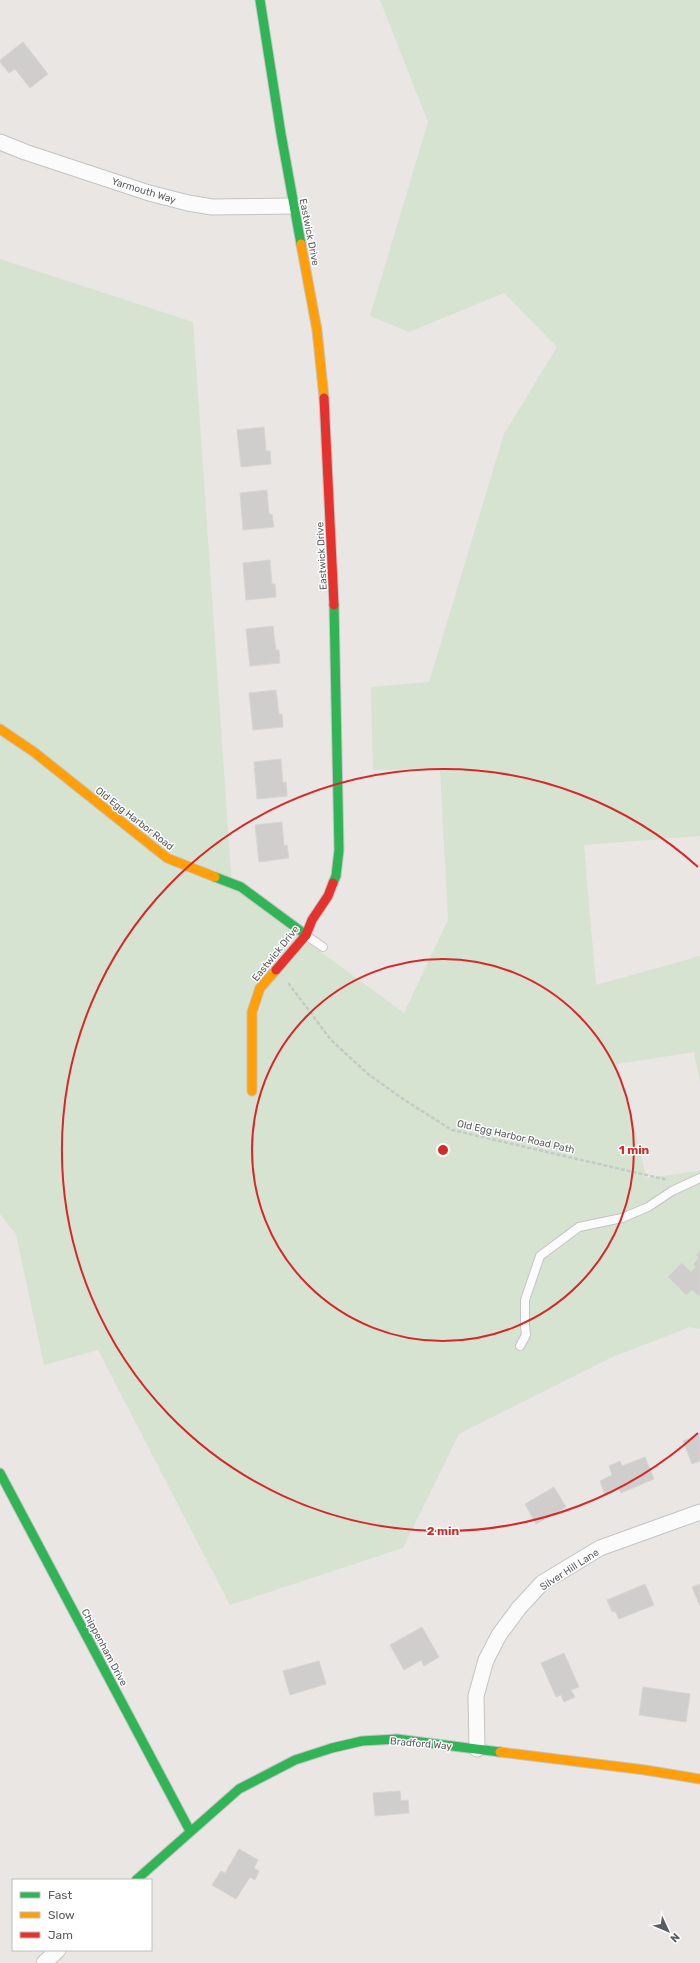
<svg xmlns="http://www.w3.org/2000/svg" width="700" height="1963" viewBox="0 0 700 1963" font-family="Rubik,sans-serif">
<rect width="100%" height="100%" fill="#e9e6e3"/>
<path fill="#d5e3d0" d="M 380,0 L 700,0 L 700,836 L 584,845 L 596,985 L 700,956 L 700,1083 L 694,1052 L 617,1064 L 634,1124 L 646,1178 L 700,1171 L 700,1329 L 690,1327 L 610,1358 L 459,1434 L 403,1548 L 230,1605 L 98,1350 L 44,1365 L 16,1234 L 0,1214 L 0,259 L 193,322 L 232,887 L 404,1013 L 448,920 L 440,769 L 373,770 L 371,687 L 429,682 L 504,434 L 557,347 L 504,293 L 409,332 L 370,316 L 428,122 Z"/>
<g fill="#d0cecc" stroke="#d7d5d2">
<path d="M 23,42 L 48,74 L 30,88 L 15,69 L 9,73 L 0,62 L 0,60 Z"/>
<path d="M 264,427 L 266,451 L 270,451 L 271,464 L 241,467 L 237,430 Z"/>
<path d="M 267,490 L 269,514 L 272,514 L 274,527 L 243,530 L 240,493 Z"/>
<path d="M 270,560 L 272,584 L 275,584 L 276,597 L 246,600 L 243,563 Z"/>
<path d="M 273,626 L 276,650 L 279,650 L 280,663 L 250,666 L 246,629 Z"/>
<path d="M 276,690 L 279,714 L 282,714 L 283,727 L 253,730 L 249,693 Z"/>
<path d="M 281,759 L 283,783 L 286,782 L 287,796 L 257,799 L 254,762 Z"/>
<path d="M 282,822 L 284,846 L 287,845 L 289,858 L 259,862 L 255,825 Z"/>
<path d="M 700,1251 L 700,1295 L 699,1296 L 692,1290 L 686,1295 L 668,1277 L 682,1263 L 691,1272 L 696,1267 L 693,1264 L 699,1258 L 696,1255 Z"/>
<path d="M 700,1434 L 700,1461 L 692,1464 L 683,1441 Z"/>
<path d="M 645,1457 L 654,1479 L 621,1493 L 619,1489 L 605,1495 L 600,1481 L 612,1475 L 609,1466 L 620,1461 L 622,1466 Z"/>
<path d="M 554,1487 L 566,1507 L 536,1524 L 525,1504 Z"/>
<path d="M 645,1584 L 654,1605 L 619,1619 L 615,1611 L 612,1612 L 607,1600 Z"/>
<path d="M 700,1584 L 700,1606 L 692,1587 Z"/>
<path d="M 422,1627 L 439,1657 L 424,1666 L 421,1660 L 404,1670 L 390,1645 Z"/>
<path d="M 564,1653 L 579,1687 L 571,1690 L 575,1697 L 564,1702 L 561,1695 L 556,1697 L 541,1663 Z"/>
<path d="M 319,1661 L 326,1684 L 290,1695 L 283,1671 Z"/>
<path d="M 643,1687 L 690,1694 L 686,1722 L 639,1715 Z"/>
<path d="M 400,1791 L 401,1801 L 408,1800 L 409,1813 L 375,1816 L 373,1793 Z"/>
<path d="M 239,1849 L 258,1860 L 254,1868 L 259,1871 L 255,1880 L 250,1877 L 236,1899 L 212,1885 L 221,1871 L 225,1873 Z"/>
</g>
<g fill="none" stroke-linecap="round" stroke-linejoin="round">
<g stroke="#c4c3c4" stroke-width="10">
<g id="lane">
<path d="M 307,936 L 323,947"/>
<path d="M 520,1346 L 526,1335 L 525,1326 L 525,1300 L 540,1256 L 579,1227 L 622,1218 L 648,1207 L 672,1191 L 700,1178"/>
</g>
</g>
<g stroke="#c4c3c4" stroke-width="17">
<g id="street">
<path d="M 0,142 L 25,152 L 149,193 L 188,203 L 212,207 L 294,206"/>
<path d="M 477,1749 L 476,1696 L 486,1660 L 499,1635 L 519,1608 L 542,1583 L 600,1548 L 700,1512"/>
<path d="M 44,1963 L 58,1950"/>
</g>
</g>
<g stroke="#c4c3c4" stroke-width="11">
<g id="fast">
<path d="M 260,0 L 281,134 L 301,244"/>
<path d="M 215,877 L 241,887 L 306,935"/>
<path d="M 333,883 L 336,876 L 339,850 L 334,605"/>
<path d="M 0,1473 L 190,1831"/>
<path d="M 136,1880 L 239,1789 L 295,1760 L 332,1748 L 362,1741 L 397,1739 L 500,1752"/>
</g>
</g>
<g stroke="#c4c3c4" stroke-width="11">
<g id="slow">
<path d="M 301,244 L 317,330 L 324,398"/>
<path d="M 0,729 L 34,752 L 167,858 L 215,877"/>
<path d="M 252,1091 L 252,1012 L 260,988 L 276,970"/>
<path d="M 500,1752 L 645,1770 L 700,1779"/>
</g>
</g>
<g stroke="#c4c3c4" stroke-width="11">
<g id="jam">
<path d="M 324,398 L 334,605"/>
<path d="M 276,970 L 306,935 L 312,920 L 328,896 L 333,883"/>
</g>
</g>
<path stroke="#c5cac6" stroke-width="2.5" stroke-dasharray="4 2" stroke-linecap="butt" d="M 290,983 L 289,984 L 331,1040 L 368,1074 L 403,1099 L 452,1130 L 668,1180"/>
<use href="#lane" stroke="#fcfbfb" stroke-width="8"/>
<use href="#street" stroke="#fcfbfb" stroke-width="15"/>
<use href="#fast" stroke="#30b455" stroke-width="9"/>
<use href="#slow" stroke="#ff9f0a" stroke-width="9"/>
<use href="#jam" stroke="#e5322d" stroke-width="9"/>
</g>
<g fill="none" stroke="#d62828" stroke-width="2">
<circle cx="443" cy="1150" r="191"/>
<path d="M698 1433A381 381 0 1 1 698 867"/>
</g>
<g text-anchor="middle" stroke-width="3" stroke-linejoin="round" paint-order="stroke">
<g font-size="10" fill="#5a5d60" stroke="#fff">
<text transform="translate(144 190) rotate(17)" y="4">Yarmouth Way</text>
<text transform="translate(310 232) rotate(79)" y="4">Eastwick Drive</text>
<text transform="translate(321 556) rotate(-93)" y="4">Eastwick Drive</text>
<text transform="translate(135 818) rotate(38)" y="4">Old Egg Harbor Road</text>
<text transform="translate(275 953) rotate(-51)" y="4">Eastwick Drive</text>
<text transform="translate(516 1136) rotate(13)" y="4">Old Egg Harbor Road Path</text>
<text transform="translate(569 1569) rotate(-33)" y="4">Silver Hill Lane</text>
<text transform="translate(105 1647) rotate(62)" y="4">Chippenham Drive</text>
<text transform="translate(421 1743) rotate(5)" y="4">Bradford Way</text>
</g>
</g>
<circle cx="443" cy="1150" r="6" fill="#d62828" stroke="#fff" stroke-width="2"/>
<g font-size="12" text-anchor="middle" font-weight="bold" fill="#d62828" stroke="#fff" stroke-width="3" stroke-linejoin="round" paint-order="stroke">
<text x="634" y="1154">1 min</text>
<text x="443" y="1535">2 min</text>
</g>
<rect x="12" y="1879" width="140" height="72" fill="#ffffff" stroke="#bdbebf"/>
<rect x="20" y="1892" width="20" height="6" fill="#30b455" stroke="#bdbebf"/>
<text x="48" y="1899" font-size="12" fill="#5a5d60">Fast</text>
<rect x="20" y="1912" width="20" height="6" fill="#ff9f0a" stroke="#bdbebf"/>
<text x="48" y="1919" font-size="12" fill="#5a5d60">Slow</text>
<rect x="20" y="1932" width="20" height="6" fill="#e5322d" stroke="#bdbebf"/>
<text x="48" y="1939" font-size="12" fill="#5a5d60">Jam</text>
<g transform="translate(668 1931) rotate(134)" stroke="#ffffff" stroke-width="3" paint-order="stroke">
<path d="M0-3L7 15L0 10L-7 15Z" fill="#5a5d60"/>
<text y="-6" font-size="11" font-weight="bold" text-anchor="middle" fill="#5a5d60">N</text>
</g>
</svg>
